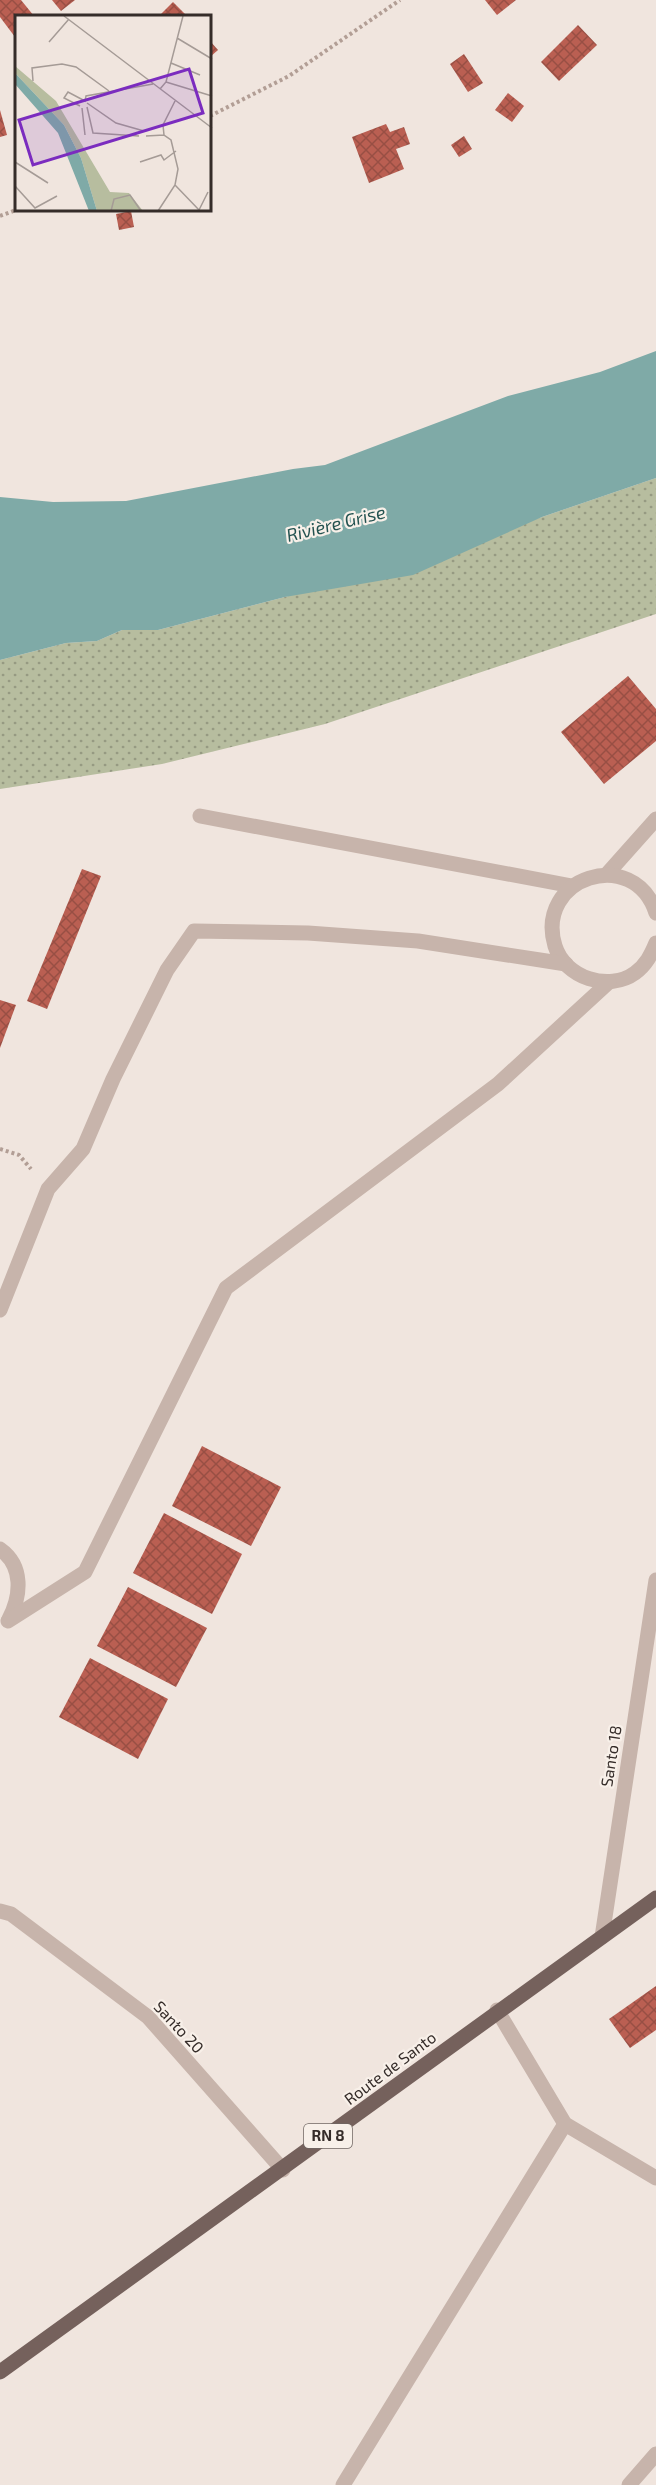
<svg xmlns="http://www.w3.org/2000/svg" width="656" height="2485" viewBox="0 0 656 2485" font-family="'Exo 2',sans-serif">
<defs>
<pattern id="grass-dots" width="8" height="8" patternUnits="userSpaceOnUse" patternTransform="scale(1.5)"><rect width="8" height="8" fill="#b7bd9f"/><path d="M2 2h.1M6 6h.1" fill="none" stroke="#969a82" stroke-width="1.8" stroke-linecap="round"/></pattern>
<pattern id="building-cross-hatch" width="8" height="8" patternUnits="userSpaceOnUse" patternTransform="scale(1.5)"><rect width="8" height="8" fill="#ba5f52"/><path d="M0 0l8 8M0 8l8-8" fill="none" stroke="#984f44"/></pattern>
</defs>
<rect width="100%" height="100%" fill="#f0e5de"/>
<path fill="url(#grass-dots)" d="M 656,478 L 656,614 L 325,724 L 162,764 L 0,789 L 0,660 L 66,643 L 97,641 L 122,630 L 158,630 L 285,597 L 542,517 Z"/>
<path fill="#7faaa7" d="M 656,351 L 656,478 L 542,517 L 413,575 L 285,597 L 158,630 L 122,630 L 97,641 L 66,643 L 0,660 L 0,497 L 53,502 L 126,501 L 293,469 L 325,465 L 508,396 L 600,372 Z"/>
<g fill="url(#building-cross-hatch)">
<path d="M 0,0 L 21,0 L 34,16 L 16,16 L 15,37 L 0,17 Z"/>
<path d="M 52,0 L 75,0 L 61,11 Z"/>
<path d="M 485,0 L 516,0 L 497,15 Z"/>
<path d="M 173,2 L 187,16 L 160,15 Z"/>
<path d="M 578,25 L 597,45 L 559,81 L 541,62 Z"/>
<path d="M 210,41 L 218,50 L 210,57 Z"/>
<path d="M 464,54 L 483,83 L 468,92 L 450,64 Z"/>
<path d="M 508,93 L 524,106 L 512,122 L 495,110 Z"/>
<path d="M 0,110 L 7,135 L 0,137 Z"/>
<path d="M 386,124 L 390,132 L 404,127 L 410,144 L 396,149 L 404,169 L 369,183 L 352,137 Z"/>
<path d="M 464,136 L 472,149 L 459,157 L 451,145 Z"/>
<path d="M 131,211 L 134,227 L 119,230 L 116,214 Z"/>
<path d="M 628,676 L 656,709 L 656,741 L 604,784 L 561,732 Z"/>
<path d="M 82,869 L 101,876 L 47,1009 L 27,1001 Z"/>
<path d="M 0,1000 L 16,1005 L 0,1048 Z"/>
<path d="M 202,1446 L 281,1487 L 251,1546 L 172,1506 Z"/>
<path d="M 164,1513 L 242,1554 L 212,1614 L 133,1573 Z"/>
<path d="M 128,1587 L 207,1628 L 176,1687 L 97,1646 Z"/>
<path d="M 90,1658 L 168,1699 L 138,1759 L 59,1717 Z"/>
<path d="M 656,1986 L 656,2030 L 630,2048 L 609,2019 Z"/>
</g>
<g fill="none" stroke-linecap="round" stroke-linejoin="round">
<g stroke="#b29e95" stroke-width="4" stroke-dasharray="3 3" stroke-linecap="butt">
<path d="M 210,116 L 289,76 L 400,0"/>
<path d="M 0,216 L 16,210"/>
<path d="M 0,1149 L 19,1155 L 31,1169"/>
</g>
<g stroke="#c7b4ab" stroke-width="15">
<path d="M 200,816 L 572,886"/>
<path d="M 607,874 L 656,819"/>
<path d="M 656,913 C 634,845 534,877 555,946 C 565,978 609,992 635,973 C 646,965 651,955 656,943"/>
<path d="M 0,1310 L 48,1189 L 83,1149 L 113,1079 L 167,970 L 194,931 L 308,933 L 418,941 L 566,964"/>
<path d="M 0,1549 C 24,1566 21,1596 9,1619"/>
<path d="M 8,1621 L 85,1572 L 226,1288 L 498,1084 L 609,982"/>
<path d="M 0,1911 L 11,1914 L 148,2017 L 283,2170"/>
<path d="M 602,1937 L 656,1580"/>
<path d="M 497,2010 L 565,2124 L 656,2178"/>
<path d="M 343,2485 L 565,2124"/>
<path d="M 629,2485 L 656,2454"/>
</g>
<path stroke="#75615c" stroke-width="15" d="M 0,2372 C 219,2215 436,2055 656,1898"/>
</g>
<g text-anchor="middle" stroke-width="4.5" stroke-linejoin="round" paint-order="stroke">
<rect fill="#f8f0e9" stroke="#706763" stroke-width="1.5" x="304" y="2124" width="48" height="24" rx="4.5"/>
<g font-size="15" font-weight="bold" fill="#352c29">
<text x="328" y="2141">RN 8</text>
</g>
<g font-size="16" fill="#352c29" stroke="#f8f0e9">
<text transform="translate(611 1756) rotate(-81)" y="6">Santo 18</text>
<text transform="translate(179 2027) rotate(47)" y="6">Santo 20</text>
<text transform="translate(390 2068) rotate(-37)" y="6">Route de Santo</text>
</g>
<g font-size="18" font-style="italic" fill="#235250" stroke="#f8f0e9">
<text transform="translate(336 524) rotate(-14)" y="6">Rivière Grise</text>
</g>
</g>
<g transform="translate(15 15)">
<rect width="196" height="196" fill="#f0e5de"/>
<path d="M 0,51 L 41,86 L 95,177 L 114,178 L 128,196 L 82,196 L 66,143 L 49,110 L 0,58 Z" fill="#b7bd9f"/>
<path d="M 0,58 L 49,110 L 66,143 L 82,196 L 74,196 L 43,118 L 0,69 Z" fill="#7faaa7"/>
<path fill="none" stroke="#a59b96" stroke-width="1.5" d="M 49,1 L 197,113M 162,23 L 197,44M 34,27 L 54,4M 156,48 L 185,60M 18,66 L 17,53 L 47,49 L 61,52 L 94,76M 151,67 L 197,81M 145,74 L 151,67 L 168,1M 72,88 L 101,108 L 129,116M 65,91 L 49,83 L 53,77 L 70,86 L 71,81 L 138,69M 72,92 L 78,118 L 124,121M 67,93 L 70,120M 131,121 L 149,120M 0,147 L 33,168M 125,147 L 146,140 L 149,145 L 161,136M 160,170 L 185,196M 0,171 L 20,193 L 42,181M 184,195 L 193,177M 96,196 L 99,184 L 115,180 L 126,196M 143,196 L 160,170 L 163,154 L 156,125 L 149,120 L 148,110 L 160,86"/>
<path fill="#7b2cbf" fill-opacity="0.15" stroke="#7b2cbf" stroke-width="3" d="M 174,54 L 188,98 L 18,150 L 4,105 Z"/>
<rect width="196" height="196" fill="none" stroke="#352c29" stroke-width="3"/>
</g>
</svg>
